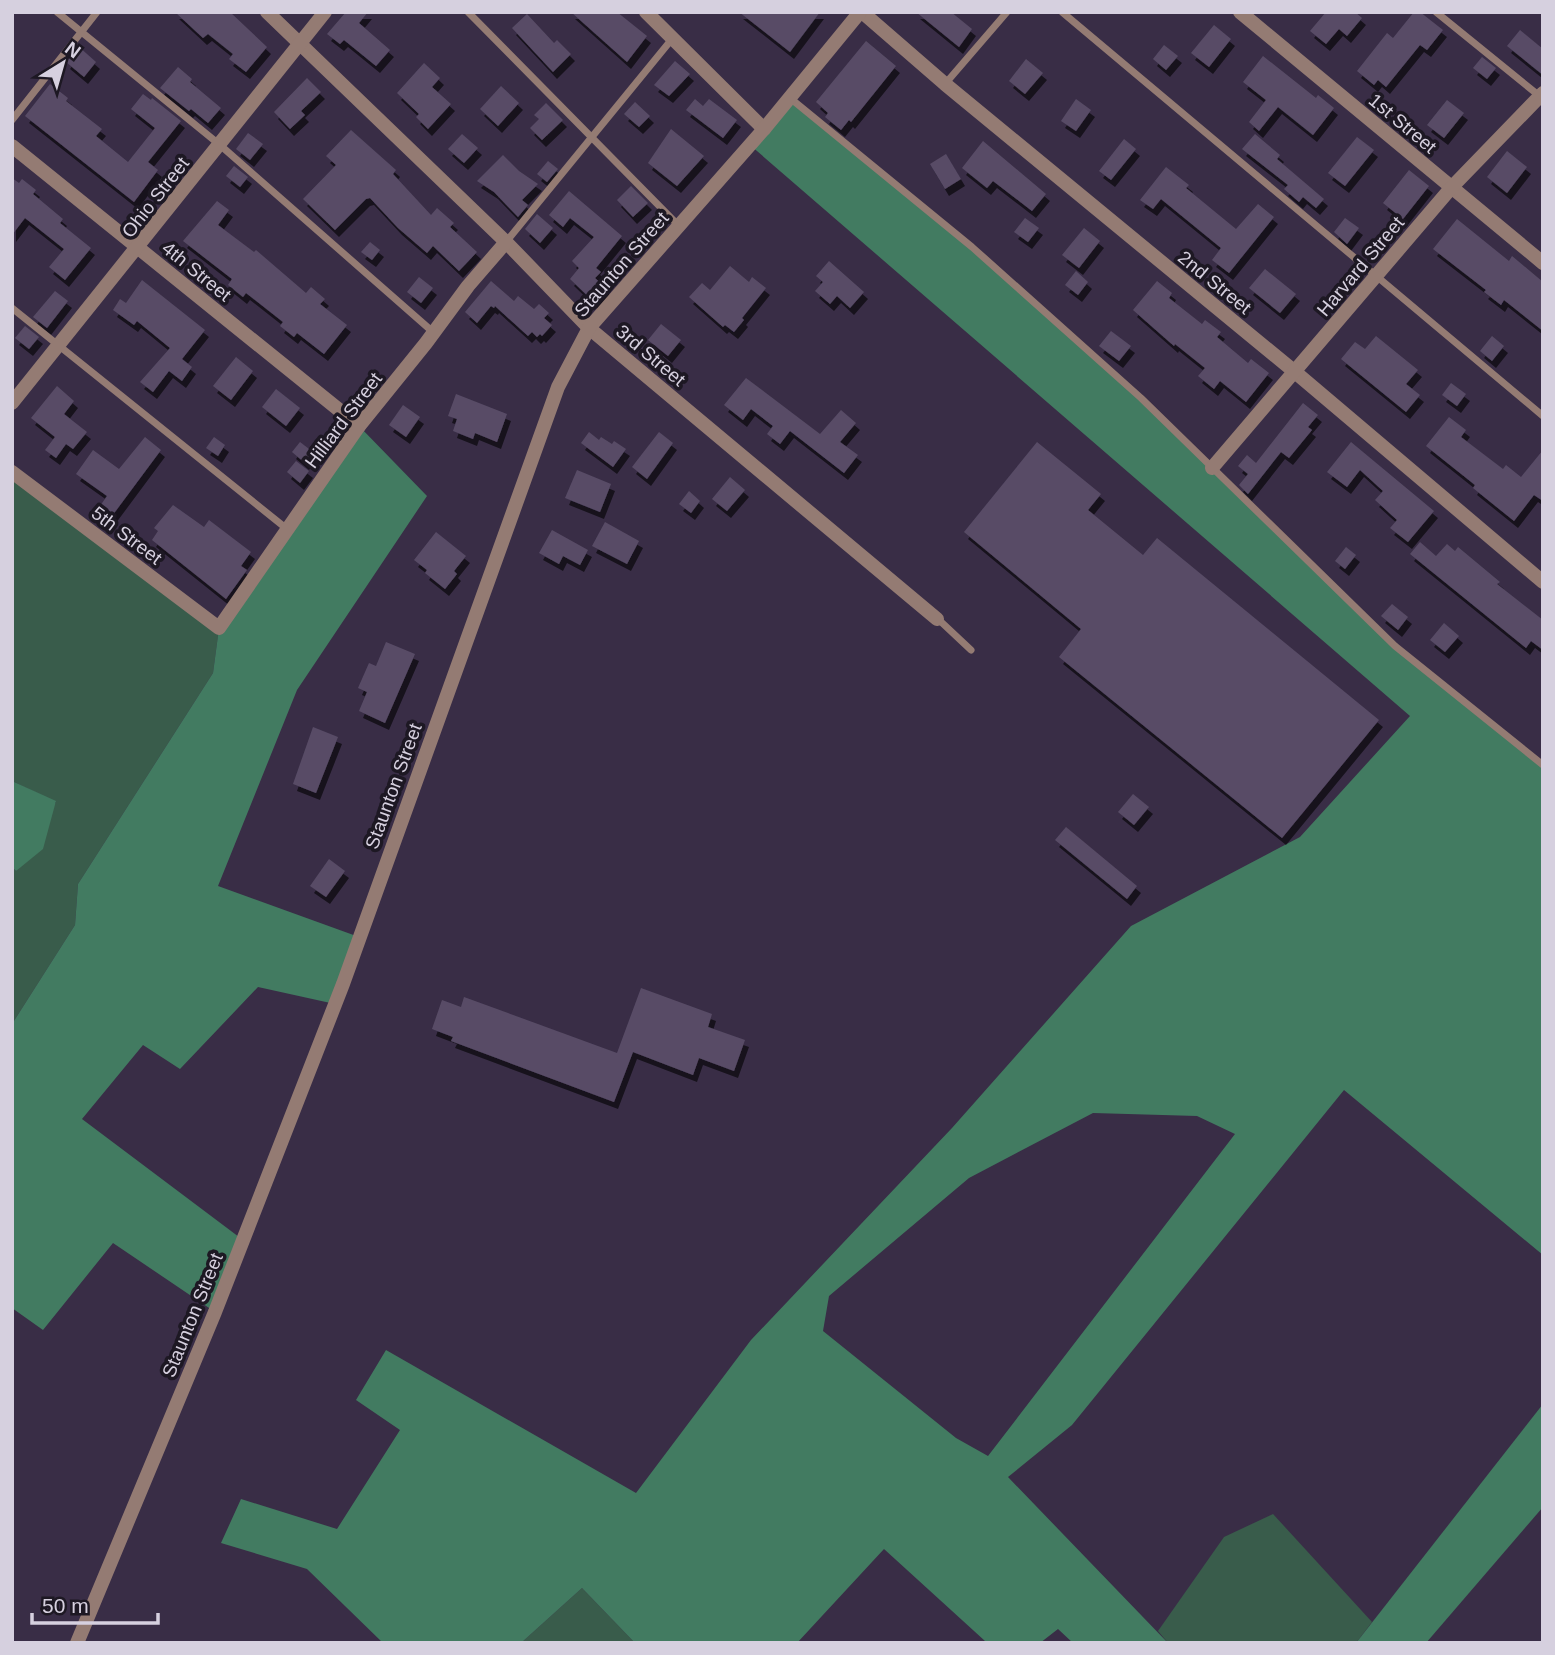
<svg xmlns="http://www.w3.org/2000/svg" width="1555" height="1655" viewBox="0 0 1555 1655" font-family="Arial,sans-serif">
<defs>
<filter id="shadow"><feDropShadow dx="4" dy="7" stdDeviation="0" flood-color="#0009"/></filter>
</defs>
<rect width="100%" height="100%" fill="#392d46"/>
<g fill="#395c4b">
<path d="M 12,472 L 219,628 L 213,673 L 78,884 L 75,925 L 12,1024 L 12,867 L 16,871 L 56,802 L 12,781 Z"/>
<path d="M 1273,1514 L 1372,1622 L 1356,1643 L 1168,1643 L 1158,1631 L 1224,1537 Z"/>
<path d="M 582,1588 L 635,1643 L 521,1643 Z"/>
</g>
<g fill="#427b61" fill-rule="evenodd">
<path d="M 789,98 L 972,247 L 1141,398 L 1395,646 L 1543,765 L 1543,1255 L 1344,1090 L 1072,1425 L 1008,1477 L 1168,1643 L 1073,1643 L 1058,1629 L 1040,1643 L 985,1641 L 884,1549 L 797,1643 L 635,1643 L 582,1588 L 521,1643 L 383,1643 L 307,1569 L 221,1543 L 241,1499 L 337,1529 L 400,1430 L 356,1400 L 386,1350 L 636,1493 L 751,1340 L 952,1128 L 1131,926 L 1300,837 L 1410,716 L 750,145 ZM 1093,1113 L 1197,1116 L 1235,1134 L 988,1456 L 956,1438 L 823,1331 L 829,1296 L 969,1178 Z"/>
<path d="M 359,426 L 427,496 L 297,690 L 218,886 L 359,937 L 335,1004 L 258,987 L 180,1069 L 143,1045 L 82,1119 L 243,1240 L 215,1312 L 113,1243 L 43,1330 L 12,1308 L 12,1024 L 75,925 L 78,884 L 213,673 L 219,628 Z"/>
<path d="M 12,781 L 56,801 L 43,849 L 16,871 L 12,867 Z"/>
<path d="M 1543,1404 L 1543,1507 L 1426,1643 L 1356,1643 Z"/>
</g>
<g fill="#584c66" filter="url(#shadow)">
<path d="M 175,12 L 230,12 L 267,47 L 246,72 L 229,59 L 233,54 L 208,34 L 203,38 Z"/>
<path d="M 346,12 L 368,12 L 359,23 L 390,50 L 376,66 L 344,40 L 340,44 L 327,34 Z"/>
<path d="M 571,12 L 617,12 L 647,36 L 627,62 Z"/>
<path d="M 739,12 L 820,12 L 790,52 Z"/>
<path d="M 916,12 L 951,12 L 972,29 L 959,47 Z"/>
<path d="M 1326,12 L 1355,12 L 1362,18 L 1347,36 L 1339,29 L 1326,44 L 1310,31 Z"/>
<path d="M 1414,12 L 1420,12 L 1443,30 L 1427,50 L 1420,45 L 1386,87 L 1378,80 L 1374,85 L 1357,71 L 1387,33 L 1393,38 Z"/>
<path d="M 527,14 L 554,43 L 557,40 L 571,54 L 553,72 L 512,28 Z"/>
<path d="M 1214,25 L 1231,39 L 1209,67 L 1191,53 Z"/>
<path d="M 1520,30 L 1543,49 L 1543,75 L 1507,46 Z"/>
<path d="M 866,41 L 896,66 L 851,122 L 849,120 L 841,130 L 825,117 L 828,113 L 816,102 Z"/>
<path d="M 1164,45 L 1178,56 L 1166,70 L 1153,59 Z"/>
<path d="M 78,46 L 96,62 L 84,77 L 66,62 Z"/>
<path d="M 1263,56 L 1316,98 L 1318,95 L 1334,108 L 1313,135 L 1278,107 L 1259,131 L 1249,122 L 1266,100 L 1243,82 Z"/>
<path d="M 1482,57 L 1496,68 L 1487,79 L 1473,68 Z"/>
<path d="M 1026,59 L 1043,73 L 1025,94 L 1009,81 Z"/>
<path d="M 675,61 L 690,74 L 669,96 L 654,85 Z"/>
<path d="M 424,63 L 440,78 L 432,87 L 451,104 L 428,129 L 416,117 L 419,114 L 397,93 Z"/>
<path d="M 178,67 L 192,79 L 190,82 L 221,108 L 208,123 L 191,109 L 189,111 L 160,88 Z"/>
<path d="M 307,78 L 321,92 L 301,111 L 305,115 L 290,129 L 274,112 Z"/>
<path d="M 50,84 L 68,98 L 66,101 L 102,129 L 96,136 L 128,162 L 155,128 L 131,109 L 143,94 L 151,100 L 152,98 L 181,121 L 148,162 L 158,170 L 134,202 L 25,116 Z"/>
<path d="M 501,86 L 519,103 L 498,126 L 480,109 Z"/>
<path d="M 695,99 L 703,106 L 709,99 L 737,120 L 723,138 L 686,110 Z"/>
<path d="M 1076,99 L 1091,110 L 1076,131 L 1061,121 Z"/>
<path d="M 1447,100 L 1464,113 L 1444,138 L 1427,125 Z"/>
<path d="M 635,102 L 650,116 L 639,127 L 624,114 Z"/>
<path d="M 546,103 L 563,120 L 542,140 L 530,128 L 539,119 L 534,115 Z"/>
<path d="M 671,129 L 704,156 L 677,186 L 648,163 Z"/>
<path d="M 351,130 L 396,170 L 393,174 L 431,215 L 437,208 L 454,223 L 450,227 L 477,252 L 459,271 L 433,246 L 427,253 L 398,228 L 370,198 L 366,199 L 335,230 L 303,199 L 336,165 L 326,156 Z"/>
<path d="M 248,133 L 263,144 L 250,160 L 236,149 Z"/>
<path d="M 462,134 L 478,148 L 464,163 L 448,149 Z"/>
<path d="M 1255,134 L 1280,155 L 1277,159 L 1324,199 L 1316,208 L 1303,197 L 1299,202 L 1284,189 L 1288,185 L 1242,149 Z"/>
<path d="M 1357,137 L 1374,150 L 1345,186 L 1328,173 Z"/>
<path d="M 1124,139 L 1136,149 L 1111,180 L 1099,171 Z"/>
<path d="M 983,141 L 1046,194 L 1032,211 L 993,181 L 987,188 L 962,168 Z"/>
<path d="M 1507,151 L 1527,167 L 1507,193 L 1487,177 Z"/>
<path d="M 946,154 L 961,179 L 945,189 L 930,164 Z"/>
<path d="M 503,155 L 519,171 L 538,184 L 522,200 L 528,205 L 518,217 L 494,192 L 477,181 Z"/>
<path d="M 548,161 L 558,169 L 547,182 L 537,174 Z"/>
<path d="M 234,166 L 248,177 L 240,187 L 226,176 Z"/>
<path d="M 1166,167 L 1189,185 L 1186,188 L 1236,229 L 1258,204 L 1274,217 L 1229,273 L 1212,260 L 1221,248 L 1161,199 L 1153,209 L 1140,200 Z"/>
<path d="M 1409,170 L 1429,186 L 1403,219 L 1383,203 Z"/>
<path d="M 12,178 L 19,183 L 22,179 L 36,190 L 33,194 L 63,219 L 60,223 L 91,248 L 65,280 L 49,267 L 64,249 L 25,218 L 12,235 Z"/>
<path d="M 631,186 L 648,203 L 633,217 L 617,200 Z"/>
<path d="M 569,191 L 622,236 L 596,268 L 601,272 L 595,278 L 607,289 L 594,302 L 570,279 L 579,268 L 572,261 L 594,237 L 570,218 L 563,227 L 549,215 Z"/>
<path d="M 217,201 L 229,210 L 218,225 L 254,252 L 256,250 L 306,293 L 311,287 L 325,299 L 320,304 L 347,325 L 324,354 L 297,333 L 294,337 L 280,326 L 283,322 L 246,293 L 243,297 L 228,285 L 232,279 L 183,241 Z"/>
<path d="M 537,214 L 553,228 L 540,243 L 525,229 Z"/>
<path d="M 1025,218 L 1039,228 L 1028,242 L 1014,232 Z"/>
<path d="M 1345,218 L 1359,228 L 1347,244 L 1334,232 Z"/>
<path d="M 1457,219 L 1509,261 L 1512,256 L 1543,282 L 1543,331 L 1504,300 L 1501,305 L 1484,292 L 1486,290 L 1433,249 Z"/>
<path d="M 1084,228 L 1100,241 L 1079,268 L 1062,255 Z"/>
<path d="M 370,242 L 380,250 L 372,260 L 361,252 Z"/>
<path d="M 829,261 L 864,292 L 850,308 L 837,296 L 830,304 L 815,291 L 823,282 L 816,276 Z"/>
<path d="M 730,266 L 749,282 L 752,277 L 766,288 L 742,318 L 744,320 L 734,332 L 725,325 L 723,327 L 689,297 L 702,283 L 710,290 Z"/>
<path d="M 1265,269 L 1296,294 L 1280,313 L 1249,288 Z"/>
<path d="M 1076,271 L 1088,282 L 1078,295 L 1065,285 Z"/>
<path d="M 419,277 L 433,288 L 421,303 L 407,292 Z"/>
<path d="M 142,280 L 205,330 L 182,359 L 192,367 L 182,381 L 169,371 L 153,392 L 140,382 L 170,348 L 137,321 L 134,325 L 113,310 L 120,299 L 126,303 Z"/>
<path d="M 491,281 L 514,301 L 518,296 L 534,309 L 539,304 L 549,313 L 544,318 L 552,325 L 542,336 L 540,334 L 537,337 L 532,332 L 528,336 L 495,306 L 494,308 L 491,306 L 477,323 L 465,312 Z"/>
<path d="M 1157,281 L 1172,293 L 1169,298 L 1202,324 L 1205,320 L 1221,332 L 1217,337 L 1248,363 L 1251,359 L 1269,373 L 1246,402 L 1220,381 L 1214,389 L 1198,376 L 1205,368 L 1175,344 L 1174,346 L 1133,310 Z"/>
<path d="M 55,291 L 68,301 L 47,328 L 33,317 Z"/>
<path d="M 661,324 L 681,340 L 668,356 L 648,340 Z"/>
<path d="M 25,326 L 39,337 L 29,349 L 15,338 Z"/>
<path d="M 1111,331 L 1131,346 L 1119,361 L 1099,346 Z"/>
<path d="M 1376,336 L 1418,370 L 1406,384 L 1420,395 L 1406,412 L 1341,359 L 1355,342 L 1365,349 Z"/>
<path d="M 1492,336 L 1504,346 L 1492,361 L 1480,351 Z"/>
<path d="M 236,357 L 253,371 L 231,400 L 213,386 Z"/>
<path d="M 746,378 L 820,434 L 841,410 L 856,423 L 840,442 L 858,455 L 844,473 L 790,431 L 780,444 L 767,434 L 773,426 L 751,409 L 743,420 L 724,405 Z"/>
<path d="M 1451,383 L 1466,394 L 1457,406 L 1442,395 Z"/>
<path d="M 57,386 L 74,401 L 64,414 L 87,432 L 73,449 L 66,444 L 56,458 L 45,450 L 55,437 L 31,418 Z"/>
<path d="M 276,389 L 300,408 L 286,426 L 262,407 Z"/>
<path d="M 456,394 L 507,414 L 497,442 L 475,433 L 473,439 L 453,431 L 457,419 L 448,416 Z"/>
<path d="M 1303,403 L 1318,415 L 1308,427 L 1312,430 L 1289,458 L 1281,452 L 1248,494 L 1239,485 L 1248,474 L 1238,466 L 1247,455 L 1256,463 Z"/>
<path d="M 403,405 L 420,417 L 406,437 L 389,425 Z"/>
<path d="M 1449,417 L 1466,430 L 1461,437 L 1503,469 L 1506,465 L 1521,477 L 1543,450 L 1543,501 L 1534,495 L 1514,521 L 1473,488 L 1475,485 L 1426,446 Z"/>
<path d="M 589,432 L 599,440 L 601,437 L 612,444 L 614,441 L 626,449 L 613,467 L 581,443 Z"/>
<path d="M 659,432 L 673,443 L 647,479 L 632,467 Z"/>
<path d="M 145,437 L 161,450 L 112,516 L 100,506 L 107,496 L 76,474 L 93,450 L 119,469 Z"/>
<path d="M 214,437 L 225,445 L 218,456 L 206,448 Z"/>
<path d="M 300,442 L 313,452 L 305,463 L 292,452 Z"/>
<path d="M 1037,442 L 1101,494 L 1088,510 L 1143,555 L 1157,538 L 1379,720 L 1282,838 L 1059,657 L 1081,629 L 964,532 Z"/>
<path d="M 1351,442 L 1434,511 L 1408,542 L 1390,528 L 1397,520 L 1375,500 L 1383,491 L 1360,470 L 1347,487 L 1327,472 Z"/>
<path d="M 296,461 L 309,471 L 300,483 L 287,472 Z"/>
<path d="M 577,470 L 611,484 L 600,512 L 565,498 Z"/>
<path d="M 730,477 L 745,490 L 727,511 L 712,499 Z"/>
<path d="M 689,491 L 700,501 L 691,513 L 679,504 Z"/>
<path d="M 173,505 L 204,527 L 209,520 L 251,552 L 241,566 L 247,570 L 226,599 L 152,540 L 158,531 L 154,528 Z"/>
<path d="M 605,522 L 639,541 L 627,564 L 592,546 Z"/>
<path d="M 552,530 L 588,550 L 580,565 L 563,556 L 559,564 L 539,553 Z"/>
<path d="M 436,532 L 466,556 L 454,571 L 457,574 L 445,589 L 425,573 L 427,570 L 414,560 Z"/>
<path d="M 1420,542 L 1436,556 L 1447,544 L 1455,551 L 1458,547 L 1500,582 L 1497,584 L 1543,620 L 1543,650 L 1531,641 L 1526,648 L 1410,554 Z"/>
<path d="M 1346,547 L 1356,555 L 1345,569 L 1335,561 Z"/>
<path d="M 1392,604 L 1408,617 L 1398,630 L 1381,616 Z"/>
<path d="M 1444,623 L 1459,636 L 1445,652 L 1430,640 Z"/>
<path d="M 386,642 L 415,654 L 385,723 L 359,711 L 367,692 L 358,688 L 369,663 L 376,666 Z"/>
<path d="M 313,727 L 338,737 L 316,793 L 293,784 Z"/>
<path d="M 1133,794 L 1149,807 L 1134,825 L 1118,812 Z"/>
<path d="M 1066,827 L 1137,886 L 1127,899 L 1055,840 Z"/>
<path d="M 329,859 L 345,871 L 326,897 L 310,886 Z"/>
<path d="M 641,988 L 712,1014 L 708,1027 L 745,1040 L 734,1071 L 699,1058 L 693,1075 L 633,1052 L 614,1102 L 451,1041 L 453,1037 L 432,1029 L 442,1000 L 461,1007 L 464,997 L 617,1053 Z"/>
</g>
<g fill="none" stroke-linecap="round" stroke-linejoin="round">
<g stroke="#947b73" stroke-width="7">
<path d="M 57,12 L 220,145 L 433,332"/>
<path d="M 468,12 L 679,226"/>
<path d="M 1062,12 L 1543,416"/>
<path d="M 1436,12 L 1542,98"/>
<path d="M 945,84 L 1007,12"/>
<path d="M 790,98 L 972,247 L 1141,398 L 1395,646 L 1543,765"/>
<path d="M 12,120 L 97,12"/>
<path d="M 506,242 L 672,39"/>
<path d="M 12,308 L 287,529"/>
<path d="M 938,619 L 971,650"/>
</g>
<g stroke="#947b73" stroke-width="14">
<path d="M 267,12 L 506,242 L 589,328 L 937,619"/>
<path d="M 646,12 L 764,129"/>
<path d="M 862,12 L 945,84 L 1295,372 L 1543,582"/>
<path d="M 1240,12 L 1543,263"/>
<path d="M 12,146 L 359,426"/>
<path d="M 12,403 L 325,12"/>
<path d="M 1212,468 L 1451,188 L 1543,93"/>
<path d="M 12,472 L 219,628 L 359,426 L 426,343 L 468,286 L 506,242"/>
<path d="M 77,1643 L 215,1312 L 343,984 L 558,387 L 589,328 L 764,129 L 860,12"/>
</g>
</g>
<g text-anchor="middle" stroke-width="7" stroke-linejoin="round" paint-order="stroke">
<g font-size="19" fill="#d6d0df" stroke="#1d1823">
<text transform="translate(1403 123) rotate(40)" y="7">1st Street</text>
<text transform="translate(155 197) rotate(-52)" y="7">Ohio Street</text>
<text transform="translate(621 264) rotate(-49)" y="7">Staunton Street</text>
<text transform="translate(1360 266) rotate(-50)" y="7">Harvard Street</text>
<text transform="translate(197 271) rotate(39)" y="7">4th Street</text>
<text transform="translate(1215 282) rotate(39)" y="7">2nd Street</text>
<text transform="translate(651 355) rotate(40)" y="7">3rd Street</text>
<text transform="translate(343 420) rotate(-53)" y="7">Hilliard Street</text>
<text transform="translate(127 535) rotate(37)" y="7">5th Street</text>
<text transform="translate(393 786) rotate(-70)" y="7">Staunton Street</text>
<text transform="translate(192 1315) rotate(-68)" y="7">Staunton Street</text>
</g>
</g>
<rect width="1555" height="1655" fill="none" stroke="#d6d0df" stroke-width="28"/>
<g transform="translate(63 63) rotate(37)" stroke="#1d1823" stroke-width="5" paint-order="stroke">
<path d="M0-5L12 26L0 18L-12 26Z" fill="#d6d0df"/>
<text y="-10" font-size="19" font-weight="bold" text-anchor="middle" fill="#d6d0df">N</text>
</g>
<path d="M32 1613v10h126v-10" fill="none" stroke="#d6d0df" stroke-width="3.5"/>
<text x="42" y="1613" font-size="21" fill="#d6d0df" stroke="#1d1823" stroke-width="5" paint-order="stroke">50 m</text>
</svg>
